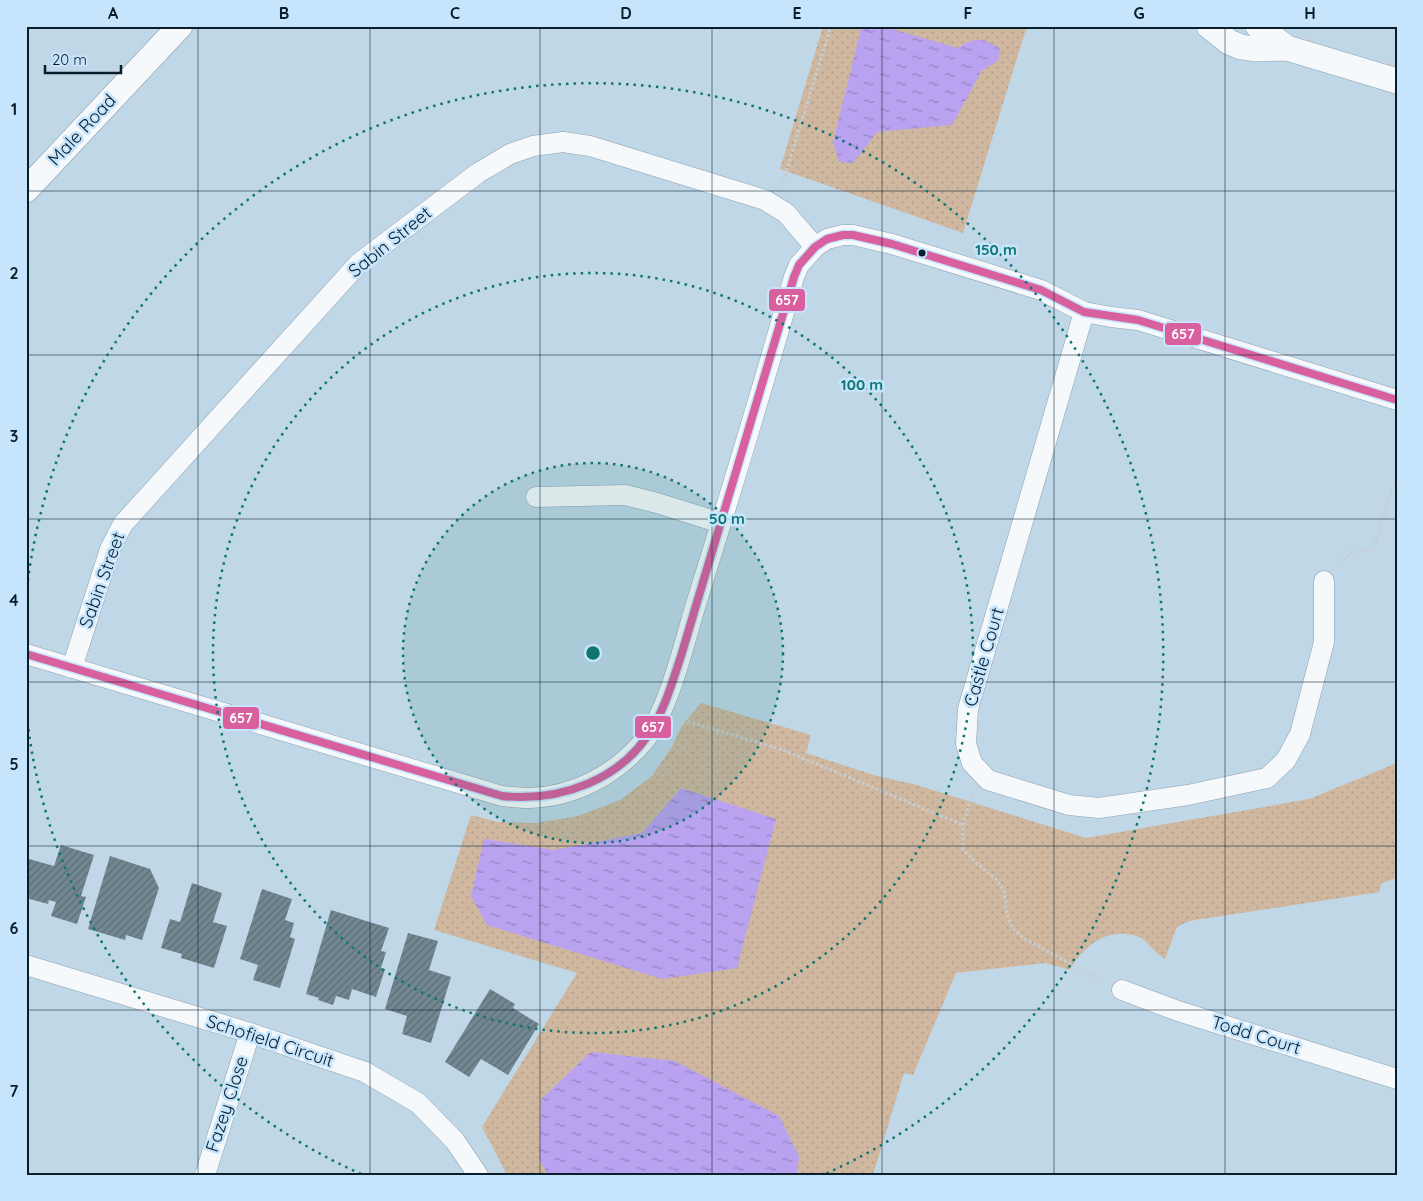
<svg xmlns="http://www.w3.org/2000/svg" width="1423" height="1201" viewBox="0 0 1423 1201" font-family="Quicksand,sans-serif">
<defs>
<pattern id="park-dots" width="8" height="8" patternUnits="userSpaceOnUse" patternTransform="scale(1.25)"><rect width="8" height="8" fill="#d0b8a0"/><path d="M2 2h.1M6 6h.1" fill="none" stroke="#b19e8a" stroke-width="1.8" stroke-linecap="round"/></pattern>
<pattern id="water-ripples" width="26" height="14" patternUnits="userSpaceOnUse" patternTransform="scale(1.25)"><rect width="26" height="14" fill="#b9a2ef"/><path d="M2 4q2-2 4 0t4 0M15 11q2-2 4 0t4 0" fill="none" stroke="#9583c2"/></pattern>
<pattern id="building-hatch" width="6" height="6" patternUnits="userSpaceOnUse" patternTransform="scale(1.25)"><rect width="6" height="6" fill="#728791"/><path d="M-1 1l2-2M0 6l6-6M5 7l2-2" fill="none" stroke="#5c6e77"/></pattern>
</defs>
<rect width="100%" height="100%" fill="#c0d7e8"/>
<g fill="url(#park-dots)">
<path d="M 823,26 L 1027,26 L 963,233 L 780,169 Z"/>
<path d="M 701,703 L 811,735 L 806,753 L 877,776 L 917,785 L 1086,838 L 1309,799 L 1397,763 L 1397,878 L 1382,883 L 1379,892 L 1189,921 L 1177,927 L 1165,959 C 1162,957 1159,955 1156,952 C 1150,948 1146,939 1139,937 C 1108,926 1085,945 1069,970 L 1046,963 L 956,973 L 913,1075 L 904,1073 L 873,1175 L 507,1175 L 482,1127 L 577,973 L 434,930 L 471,815 L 498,822 L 535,823 L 578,816 L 620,800 L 652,776 L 672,747 L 681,727 Z"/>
</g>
<g fill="url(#water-ripples)">
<path d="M 867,26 L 881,26 L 958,48 C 975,37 983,37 1000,49 L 998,61 L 982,70 L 952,125 L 877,132 L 853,163 L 839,162 L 833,142 L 861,29 Z"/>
<path d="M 681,788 L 776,819 L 737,968 L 662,979 L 487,925 L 471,896 L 484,839 L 554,850 L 642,833 Z"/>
<path d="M 591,1052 L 675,1061 L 779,1116 L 799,1156 L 797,1175 L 548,1175 L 539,1159 L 541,1099 Z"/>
</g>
<g fill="url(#building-hatch)">
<path d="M 61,845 L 94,855 L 81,896 L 86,897 L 77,924 L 51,916 L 56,902 L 49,900 L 48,904 L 26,898 L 26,868 L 29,859 L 54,866 Z"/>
<path d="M 110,856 L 150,869 L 159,888 L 142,940 L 126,935 L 125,940 L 88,929 Z"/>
<path d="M 192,883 L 222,893 L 213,922 L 227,926 L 214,968 L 181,958 L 182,954 L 161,948 L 170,919 L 180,922 Z"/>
<path d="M 262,889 L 292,899 L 285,920 L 294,923 L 290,937 L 295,939 L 280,988 L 253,980 L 258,965 L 240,959 Z"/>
<path d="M 331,910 L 389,928 L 381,951 L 386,952 L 381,968 L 385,969 L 376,997 L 352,989 L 349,1000 L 336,996 L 333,1005 L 318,1000 L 319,998 L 306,994 Z"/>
<path d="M 408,933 L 438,941 L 429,970 L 451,977 L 431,1043 L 402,1034 L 407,1016 L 385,1009 Z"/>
<path d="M 490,989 L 515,1004 L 513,1008 L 539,1024 L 508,1075 L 481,1059 L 469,1077 L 445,1062 Z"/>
</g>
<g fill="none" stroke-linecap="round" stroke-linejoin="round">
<g stroke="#8da1af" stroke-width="21">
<g id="minor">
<path d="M 1084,312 L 968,709 L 966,744 L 972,763 L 988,780 L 1069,805 L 1099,808 L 1188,795 L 1267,778 L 1286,760 L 1300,734 L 1324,642 L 1324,581"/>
<path d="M 536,497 L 625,495 L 657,503 L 721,523"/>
<path d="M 26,654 L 502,796 C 511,797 520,798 529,798 C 574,797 615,775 644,741 C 669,710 684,643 696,604 C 730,495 763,387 794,277 L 799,265 L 815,247 L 827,239 L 843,235 L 853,235 L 892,244 L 1041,290 L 1084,312 L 1111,317 L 1138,320 L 1397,400"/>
<path d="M 72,668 L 110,549 L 123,524 L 359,263 L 478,173 L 510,154 L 533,146 L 563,142 L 590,146 L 765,200 L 786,213 L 815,247"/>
<path d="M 26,965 L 250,1033 L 365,1072 L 418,1103 L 455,1141 L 478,1175"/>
<path d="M 1122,990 L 1178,1011 L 1397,1079"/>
<path d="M 205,1175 L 250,1033"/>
</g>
</g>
<g stroke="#8da1af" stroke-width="26">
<g id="tertiary">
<path d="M 1209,26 L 1229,42 L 1241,47 L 1255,49 L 1287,48 L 1397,81"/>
<path d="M 1258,26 L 1287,48"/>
<path d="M 26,190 L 180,26"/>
</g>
</g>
<g stroke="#c6ced3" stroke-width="3" stroke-dasharray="2.5 2.5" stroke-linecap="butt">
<path d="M 782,185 L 831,26"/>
<path d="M 1340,564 L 1351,552 L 1373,550 L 1397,475"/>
<path d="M 683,720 L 783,750 L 963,825"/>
<path d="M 972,794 L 963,825 L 963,849 L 974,861 L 996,879 L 1004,891 L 1007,915 L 1013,929 L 1025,939 L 1103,981"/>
</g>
<use href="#minor" stroke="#f6f9fc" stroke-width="20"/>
<use href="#tertiary" stroke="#f6f9fc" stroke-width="25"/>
<g stroke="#c6e5fd" stroke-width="11">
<path id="bus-1" d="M 26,654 L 502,796 C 560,802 623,780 653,727 C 666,705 673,680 681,656 L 794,277 L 799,265 L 815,247 L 827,239 L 843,235 L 853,235 L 892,244 L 1041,290 L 1084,312 L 1138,320 L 1397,400"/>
</g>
<use href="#bus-1" stroke="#d9609e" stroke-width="8"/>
</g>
<path fill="none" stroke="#091d2b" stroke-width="1" stroke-opacity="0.55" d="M 198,26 L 198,1175M 370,26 L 370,1175M 540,26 L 540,1175M 712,26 L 712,1175M 882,26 L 882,1175M 1054,26 L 1054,1175M 1225,26 L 1225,1175M 26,191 L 1397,191M 26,355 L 1397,355M 26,519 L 1397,519M 26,682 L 1397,682M 26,846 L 1397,846M 26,1010 L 1397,1010"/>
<circle cx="593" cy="653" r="190" fill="#0f766e" fill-opacity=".12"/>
<g fill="none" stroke="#0f766e" stroke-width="2.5" stroke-dasharray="2.5 5">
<circle cx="593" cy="653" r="190"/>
<circle cx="593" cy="653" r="380"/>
<path d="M361 1174A570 570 0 0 1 27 718M27 588A570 570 0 1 1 825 1174"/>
</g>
<circle fill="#091d2b" stroke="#c6e5fd" stroke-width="2" cx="922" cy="253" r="4.5"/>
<g text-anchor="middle" stroke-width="5" stroke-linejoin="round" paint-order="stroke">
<g font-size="18" fill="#091d2b" stroke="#c6e5fd">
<text transform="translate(82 130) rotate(-47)" y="6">Male Road</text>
<text transform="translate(390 242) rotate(-39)" y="6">Sabin Street</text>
<text transform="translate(102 580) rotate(-70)" y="6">Sabin Street</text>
<text transform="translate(984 657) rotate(-74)" y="6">Castle Court</text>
<text transform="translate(1256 1035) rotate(17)" y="6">Todd Court</text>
<text transform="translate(270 1041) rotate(18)" y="6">Schofield Circuit</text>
<text transform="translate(227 1104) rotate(-72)" y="6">Fazey Close</text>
</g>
</g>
<circle cx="593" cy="653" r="8" fill="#0f766e" stroke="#c6e5fd" stroke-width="2.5"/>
<g font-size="15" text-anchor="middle" font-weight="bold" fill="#0f766e" stroke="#c6e5fd" stroke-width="5" stroke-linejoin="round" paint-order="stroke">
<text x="996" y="255">150 m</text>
<text x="862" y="390">100 m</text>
<text x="727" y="524">50 m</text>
</g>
<g stroke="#c6e5fd" stroke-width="2">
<rect x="768" y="288" width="38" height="24" rx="5" fill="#d9609e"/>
<rect x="1164" y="322" width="38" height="24" rx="5" fill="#d9609e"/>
<rect x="222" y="706" width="38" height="24" rx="5" fill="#d9609e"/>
<rect x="634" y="715" width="38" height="24" rx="5" fill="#d9609e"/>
</g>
<g font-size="14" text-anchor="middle" font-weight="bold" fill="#fff">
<text x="787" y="305">657</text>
<text x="1183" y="339">657</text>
<text x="241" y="723">657</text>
<text x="653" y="732">657</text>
</g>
<rect width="1423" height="1201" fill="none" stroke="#c6e5fd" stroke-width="55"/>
<path d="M45 65v8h76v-8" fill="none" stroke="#091d2b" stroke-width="2.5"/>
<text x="52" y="65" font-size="15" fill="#091d2b" stroke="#c6e5fd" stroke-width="4" paint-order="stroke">20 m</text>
<rect x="28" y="28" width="1368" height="1146" fill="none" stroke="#091d2b" stroke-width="2"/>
<g font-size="16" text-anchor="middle" font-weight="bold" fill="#091d2b">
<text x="113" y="19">A</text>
<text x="284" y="19">B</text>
<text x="455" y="19">C</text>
<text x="626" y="19">D</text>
<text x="797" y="19">E</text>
<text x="968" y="19">F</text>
<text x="1139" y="19">G</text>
<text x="1310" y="19">H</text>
<text x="14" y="115">1</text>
<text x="14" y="279">2</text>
<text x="14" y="442">3</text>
<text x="14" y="606">4</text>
<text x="14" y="770">5</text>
<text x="14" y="934">6</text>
<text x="14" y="1097">7</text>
</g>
</svg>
